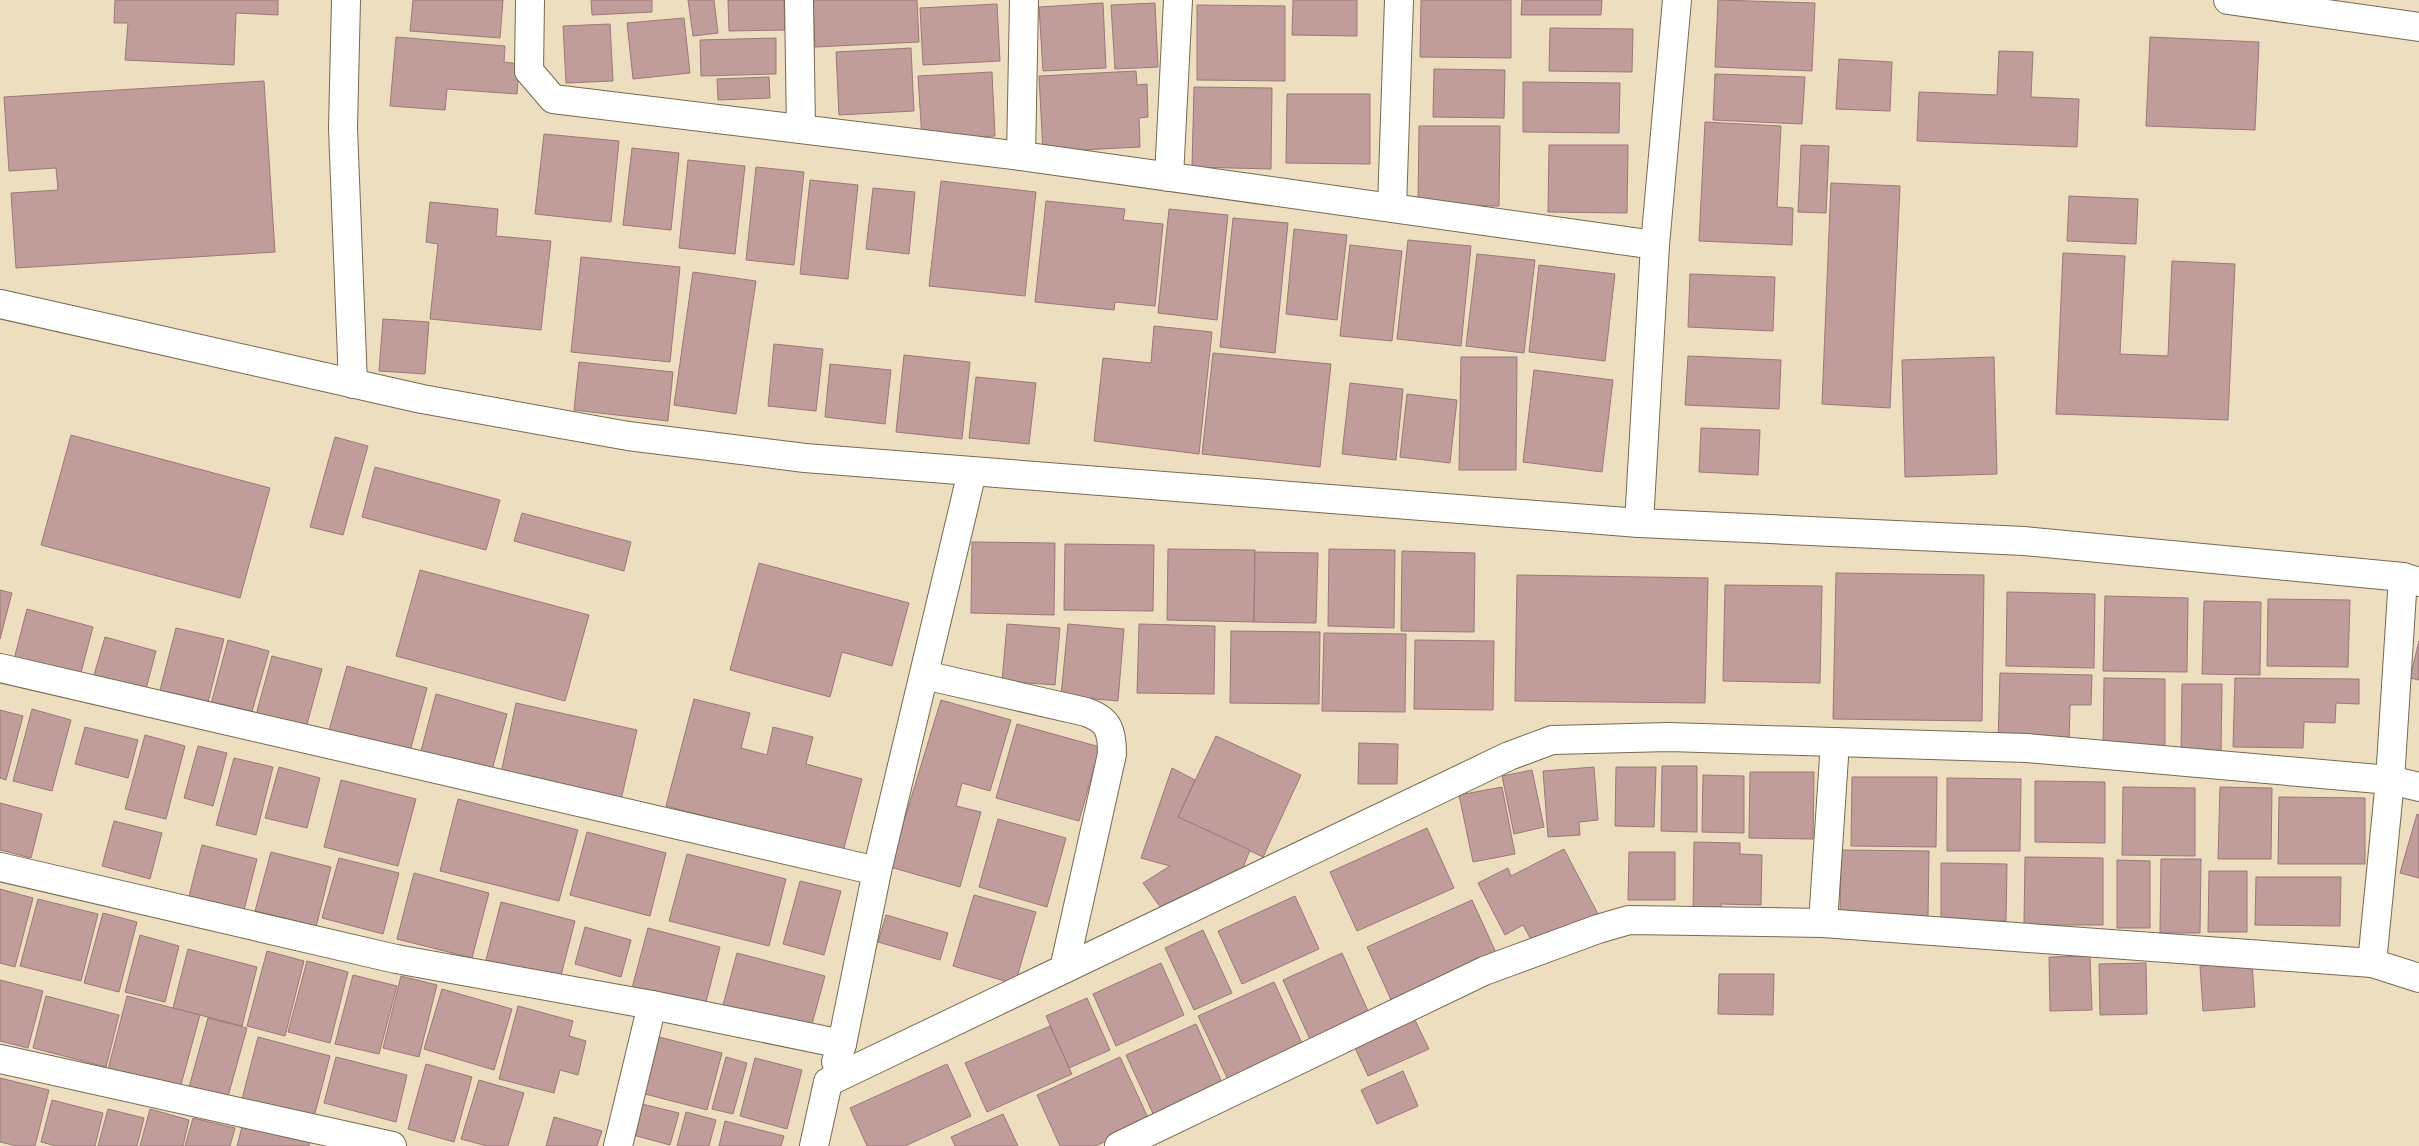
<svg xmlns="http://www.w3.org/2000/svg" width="2419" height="1146" viewBox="0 0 2419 1146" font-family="'Libre Baskerville',serif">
<rect width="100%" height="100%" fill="#ecdebf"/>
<g fill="#c09c9b" stroke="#9b7877">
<path d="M 115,0 L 278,0 L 278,15 L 236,13 L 234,65 L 125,60 L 128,23 L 114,23 Z"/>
<path d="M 413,0 L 503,0 L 500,38 L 410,31 Z"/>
<path d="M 591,0 L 652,0 L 652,12 L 592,15 Z"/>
<path d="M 688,0 L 714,0 L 718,33 L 693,36 Z"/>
<path d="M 728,0 L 784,0 L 785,30 L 729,31 Z"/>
<path d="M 813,0 L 917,0 L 919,42 L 815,47 Z"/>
<path d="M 1293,0 L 1357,0 L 1357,36 L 1292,35 Z"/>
<path d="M 1421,0 L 1511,0 L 1511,58 L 1420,57 Z"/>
<path d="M 1522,0 L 1602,0 L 1601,15 L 1521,15 Z"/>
<path d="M 1718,0 L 1815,3 L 1812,71 L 1715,67 Z"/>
<path d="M 1103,3 L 1106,68 L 1043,71 L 1039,7 Z"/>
<path d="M 1155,3 L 1158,67 L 1115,69 L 1111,5 Z"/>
<path d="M 997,4 L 1000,61 L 923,65 L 920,8 Z"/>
<path d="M 1197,5 L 1285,6 L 1285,81 L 1197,80 Z"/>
<path d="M 684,18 L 690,73 L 633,79 L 627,23 Z"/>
<path d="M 610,24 L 613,81 L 566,83 L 563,26 Z"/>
<path d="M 1550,28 L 1633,29 L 1632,72 L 1549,71 Z"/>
<path d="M 396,37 L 505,46 L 504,62 L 519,64 L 517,94 L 447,89 L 445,110 L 390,106 Z"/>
<path d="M 2150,37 L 2259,42 L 2255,130 L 2146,126 Z"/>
<path d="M 776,38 L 776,74 L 701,76 L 700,40 Z"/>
<path d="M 911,48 L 914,111 L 839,115 L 836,52 Z"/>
<path d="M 1999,51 L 2033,52 L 2031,97 L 2079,99 L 2077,147 L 1917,141 L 1919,92 L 1997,95 Z"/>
<path d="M 1839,59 L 1892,62 L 1890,111 L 1836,109 Z"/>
<path d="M 1434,69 L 1505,70 L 1504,118 L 1433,117 Z"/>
<path d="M 1136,71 L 1137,85 L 1147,84 L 1148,117 L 1139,118 L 1140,147 L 1043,152 L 1039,76 Z"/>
<path d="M 992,72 L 995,136 L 922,139 L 918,76 Z"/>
<path d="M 1715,74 L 1805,77 L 1802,124 L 1713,120 Z"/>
<path d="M 769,77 L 770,98 L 718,100 L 717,79 Z"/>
<path d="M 264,81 L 275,252 L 16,268 L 11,193 L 58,190 L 56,168 L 9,171 L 4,97 Z"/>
<path d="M 1523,82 L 1620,83 L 1619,133 L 1523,132 Z"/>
<path d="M 1194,87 L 1272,88 L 1271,169 L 1192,167 Z"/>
<path d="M 1287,94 L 1370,94 L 1370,164 L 1286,163 Z"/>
<path d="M 1705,122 L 1781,126 L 1777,207 L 1793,208 L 1792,245 L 1699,241 Z"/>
<path d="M 1419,126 L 1500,126 L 1499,206 L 1418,205 Z"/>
<path d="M 544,134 L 619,141 L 611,222 L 535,214 Z"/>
<path d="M 1549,145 L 1628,145 L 1627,213 L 1548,212 Z"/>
<path d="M 1801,145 L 1829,146 L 1826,213 L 1798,212 Z"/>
<path d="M 632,148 L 679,153 L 671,230 L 623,225 Z"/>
<path d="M 688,160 L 745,166 L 735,254 L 679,248 Z"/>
<path d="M 756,167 L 804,172 L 794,265 L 746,260 Z"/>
<path d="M 810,180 L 858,185 L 848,279 L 800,274 Z"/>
<path d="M 941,181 L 1036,192 L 1025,296 L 929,286 Z"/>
<path d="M 1831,183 L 1900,186 L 1890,408 L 1822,404 Z"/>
<path d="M 873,188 L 915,192 L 909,254 L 866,249 Z"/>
<path d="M 2069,196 L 2138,199 L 2136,244 L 2067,241 Z"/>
<path d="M 1046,201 L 1125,209 L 1123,220 L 1163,224 L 1155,306 L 1115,302 L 1114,310 L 1035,302 Z"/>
<path d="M 430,202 L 498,209 L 496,236 L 551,241 L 541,330 L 430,319 L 438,244 L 426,242 Z"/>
<path d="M 1169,209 L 1228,215 L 1217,320 L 1158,313 Z"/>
<path d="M 1233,218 L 1288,223 L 1275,353 L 1220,347 Z"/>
<path d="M 1294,229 L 1347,235 L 1337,320 L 1286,314 Z"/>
<path d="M 1408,240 L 1471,246 L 1461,346 L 1397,339 Z"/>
<path d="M 1350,245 L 1402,251 L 1392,341 L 1340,336 Z"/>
<path d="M 2063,253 L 2125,256 L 2120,354 L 2168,356 L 2172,261 L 2235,264 L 2228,420 L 2056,414 Z"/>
<path d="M 1477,254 L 1535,260 L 1524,353 L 1466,346 Z"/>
<path d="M 581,257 L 680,267 L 670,362 L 571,352 Z"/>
<path d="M 1539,265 L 1615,274 L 1605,361 L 1529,352 Z"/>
<path d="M 693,272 L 756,281 L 736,414 L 674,405 Z"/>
<path d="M 1690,274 L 1775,277 L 1773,331 L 1688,327 Z"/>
<path d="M 383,319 L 429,322 L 425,374 L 379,371 Z"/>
<path d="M 1154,326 L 1212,332 L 1199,454 L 1094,441 L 1103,358 L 1151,363 Z"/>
<path d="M 774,344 L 823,349 L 816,411 L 768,406 Z"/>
<path d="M 1213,353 L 1331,364 L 1320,467 L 1202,454 Z"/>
<path d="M 904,355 L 970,362 L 962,439 L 896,432 Z"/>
<path d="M 1688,356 L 1781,360 L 1779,409 L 1685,405 Z"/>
<path d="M 1461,357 L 1517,357 L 1516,470 L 1459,470 Z"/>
<path d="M 1994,357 L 1997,474 L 1905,477 L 1902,360 Z"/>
<path d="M 579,362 L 673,372 L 668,421 L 574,410 Z"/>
<path d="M 830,364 L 891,370 L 885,424 L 825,417 Z"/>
<path d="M 1534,370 L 1613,380 L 1602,472 L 1523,462 Z"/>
<path d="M 976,377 L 1036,383 L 1029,444 L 969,438 Z"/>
<path d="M 1350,383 L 1403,389 L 1396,460 L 1342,454 Z"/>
<path d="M 1407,394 L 1457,400 L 1450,463 L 1400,457 Z"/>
<path d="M 1701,428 L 1760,430 L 1758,475 L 1699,472 Z"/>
<path d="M 71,435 L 270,488 L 240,598 L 41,545 Z"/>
<path d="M 335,437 L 368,446 L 343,535 L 310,527 Z"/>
<path d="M 375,467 L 500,500 L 486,550 L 362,517 Z"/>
<path d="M 522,513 L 631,542 L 624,571 L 514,541 Z"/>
<path d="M 972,542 L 1055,543 L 1054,615 L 971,613 Z"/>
<path d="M 1065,544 L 1154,545 L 1153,611 L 1064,610 Z"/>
<path d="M 1168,549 L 1255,550 L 1254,622 L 1167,620 Z"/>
<path d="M 1329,549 L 1395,550 L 1394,628 L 1328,626 Z"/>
<path d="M 1402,551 L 1475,553 L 1474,632 L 1401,631 Z"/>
<path d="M 1255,552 L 1318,553 L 1316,623 L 1254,622 Z"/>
<path d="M 759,563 L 909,603 L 892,666 L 842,652 L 830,697 L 730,670 Z"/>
<path d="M 420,570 L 589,615 L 565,701 L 396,656 Z"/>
<path d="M 1836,573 L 1984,575 L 1982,721 L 1833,719 Z"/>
<path d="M 1517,575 L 1708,578 L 1705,703 L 1515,701 Z"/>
<path d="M 1725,585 L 1822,586 L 1820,683 L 1723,681 Z"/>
<path d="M 0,590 L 12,593 L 0,639 Z"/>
<path d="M 2007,592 L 2095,594 L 2094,668 L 2006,666 Z"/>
<path d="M 2105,596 L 2188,598 L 2187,672 L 2103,671 Z"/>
<path d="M 2268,599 L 2350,600 L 2348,667 L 2267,666 Z"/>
<path d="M 2204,601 L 2261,602 L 2260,675 L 2202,674 Z"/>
<path d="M 27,609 L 93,627 L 79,680 L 13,663 Z"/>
<path d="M 1007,624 L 1060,628 L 1055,685 L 1002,681 Z"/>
<path d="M 1068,624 L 1124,629 L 1118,701 L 1061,696 Z"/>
<path d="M 1139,624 L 1215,626 L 1214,694 L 1137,693 Z"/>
<path d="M 176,628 L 224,639 L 207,706 L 159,694 Z"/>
<path d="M 1231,631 L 1320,632 L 1319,704 L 1230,703 Z"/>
<path d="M 1324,633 L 1406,634 L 1405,712 L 1322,711 Z"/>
<path d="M 105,637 L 156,651 L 146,689 L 94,675 Z"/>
<path d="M 228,640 L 269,651 L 251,715 L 211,704 Z"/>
<path d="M 1415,640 L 1494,641 L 1493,710 L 1414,709 Z"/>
<path d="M 2419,641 L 2419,680 L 2410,678 Z"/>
<path d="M 272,656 L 322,669 L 306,728 L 256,715 Z"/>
<path d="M 347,666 L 427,688 L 409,755 L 328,734 Z"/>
<path d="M 2000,673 L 2092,675 L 2091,705 L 2070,705 L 2069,742 L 1998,741 Z"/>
<path d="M 2104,678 L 2165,679 L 2165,748 L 2103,747 Z"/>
<path d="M 2235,678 L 2359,679 L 2359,704 L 2336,703 L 2335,723 L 2304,722 L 2303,748 L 2233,747 Z"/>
<path d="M 2182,684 L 2222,684 L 2221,753 L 2181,752 Z"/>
<path d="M 436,694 L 507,714 L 492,770 L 421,751 Z"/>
<path d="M 694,699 L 750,713 L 741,748 L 767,755 L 773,727 L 813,737 L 806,764 L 862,779 L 843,852 L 666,806 Z"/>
<path d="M 941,700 L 1011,720 L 990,791 L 962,783 L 956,806 L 981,812 L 960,887 L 890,867 Z"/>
<path d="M 516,703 L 637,730 L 621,800 L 501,773 Z"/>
<path d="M 32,709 L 71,720 L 52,791 L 13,781 Z"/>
<path d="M 0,710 L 23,716 L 6,780 L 0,778 Z"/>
<path d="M 1017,724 L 1100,747 L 1079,821 L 996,798 Z"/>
<path d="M 85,727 L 138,740 L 128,778 L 75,764 Z"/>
<path d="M 145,735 L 185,746 L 166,819 L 125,809 Z"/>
<path d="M 1216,736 L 1301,775 L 1263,857 L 1178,817 Z"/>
<path d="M 1359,743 L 1398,744 L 1397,784 L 1358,784 Z"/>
<path d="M 198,746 L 227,753 L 213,806 L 184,798 Z"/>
<path d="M 234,758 L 273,767 L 256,835 L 216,825 Z"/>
<path d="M 1662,766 L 1697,766 L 1697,832 L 1661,831 Z"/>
<path d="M 279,767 L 320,778 L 307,828 L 265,818 Z"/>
<path d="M 1594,767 L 1598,820 L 1579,822 L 1580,835 L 1548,837 L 1543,771 Z"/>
<path d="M 1616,767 L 1656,767 L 1654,827 L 1615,826 Z"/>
<path d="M 1172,768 L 1195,780 L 1178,817 L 1250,850 L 1240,875 L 1166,915 L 1143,883 L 1170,866 L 1141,858 Z"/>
<path d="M 1532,770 L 1544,827 L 1514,834 L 1502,776 Z"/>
<path d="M 1750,772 L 1814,772 L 1813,839 L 1749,838 Z"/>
<path d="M 1703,775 L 1744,776 L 1744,833 L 1702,832 Z"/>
<path d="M 1852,777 L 1937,777 L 1936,847 L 1851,846 Z"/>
<path d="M 1947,778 L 2021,779 L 2020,851 L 1947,851 Z"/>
<path d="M 341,780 L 416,799 L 398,866 L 324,847 Z"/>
<path d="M 2035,781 L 2105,782 L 2105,843 L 2035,842 Z"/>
<path d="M 1502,787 L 1515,854 L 1473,862 L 1459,795 Z"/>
<path d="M 2123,787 L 2195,788 L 2195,856 L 2122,855 Z"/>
<path d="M 2220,787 L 2272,788 L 2271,859 L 2218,859 Z"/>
<path d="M 2279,797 L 2365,798 L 2365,864 L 2278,864 Z"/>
<path d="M 458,799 L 578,830 L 559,901 L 440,871 Z"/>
<path d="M 0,803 L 42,814 L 31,858 L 0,850 Z"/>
<path d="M 2417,814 L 2419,815 L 2419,878 L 2400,873 Z"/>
<path d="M 998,819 L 1066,838 L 1047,907 L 979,887 Z"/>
<path d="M 114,821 L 162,833 L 150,879 L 102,866 Z"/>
<path d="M 1427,828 L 1454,888 L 1357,931 L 1330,872 Z"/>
<path d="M 587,832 L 666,853 L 650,916 L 570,895 Z"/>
<path d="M 1694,842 L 1740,843 L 1740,854 L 1762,855 L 1761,905 L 1721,904 L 1721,916 L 1693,915 Z"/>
<path d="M 202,845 L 257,859 L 244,910 L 189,896 Z"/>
<path d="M 1564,849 L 1598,914 L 1535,947 L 1523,925 L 1505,935 L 1478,883 L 1508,868 L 1511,876 Z"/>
<path d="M 1841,850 L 1929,851 L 1928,917 L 1840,916 Z"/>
<path d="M 271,852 L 331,867 L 316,927 L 255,911 Z"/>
<path d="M 1629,852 L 1675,852 L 1675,900 L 1628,900 Z"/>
<path d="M 687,854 L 786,879 L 769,946 L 669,921 Z"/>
<path d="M 2025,857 L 2103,858 L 2103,925 L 2024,925 Z"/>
<path d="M 339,858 L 399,873 L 383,934 L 322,918 Z"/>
<path d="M 2161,859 L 2201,859 L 2200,933 L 2160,933 Z"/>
<path d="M 2117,860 L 2150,861 L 2150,928 L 2117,928 Z"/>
<path d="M 1941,863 L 2007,864 L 2006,921 L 1941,920 Z"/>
<path d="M 2209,871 L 2247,871 L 2247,932 L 2208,932 Z"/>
<path d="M 414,873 L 489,893 L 472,958 L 397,939 Z"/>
<path d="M 2256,877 L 2341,877 L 2340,926 L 2255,925 Z"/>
<path d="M 800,881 L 841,891 L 824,955 L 783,944 Z"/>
<path d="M 0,889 L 33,898 L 15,967 L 0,963 Z"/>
<path d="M 974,895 L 1036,912 L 1015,984 L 953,966 Z"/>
<path d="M 1295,896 L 1319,949 L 1242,984 L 1218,931 Z"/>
<path d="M 38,899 L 98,914 L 81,981 L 20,966 Z"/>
<path d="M 1472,900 L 1498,957 L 1393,1004 L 1367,947 Z"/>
<path d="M 501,902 L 575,921 L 560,979 L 486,960 Z"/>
<path d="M 103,913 L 137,922 L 119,992 L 84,983 Z"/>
<path d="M 886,915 L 948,933 L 940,960 L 878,942 Z"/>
<path d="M 585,927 L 631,940 L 621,977 L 575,964 Z"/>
<path d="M 648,928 L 720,947 L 705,1006 L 632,988 Z"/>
<path d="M 1203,930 L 1232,993 L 1194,1010 L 1165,948 Z"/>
<path d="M 140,935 L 179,946 L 165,1002 L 125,992 Z"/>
<path d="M 188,949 L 257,967 L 242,1026 L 173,1008 Z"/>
<path d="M 267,951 L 304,961 L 285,1036 L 247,1026 Z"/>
<path d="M 737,953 L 825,976 L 811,1028 L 723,1005 Z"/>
<path d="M 1342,953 L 1372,1020 L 1313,1046 L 1283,980 Z"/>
<path d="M 2090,956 L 2092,1010 L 2050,1011 L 2049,957 Z"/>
<path d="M 307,961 L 348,972 L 330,1043 L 288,1032 Z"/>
<path d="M 1161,963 L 1184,1015 L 1116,1046 L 1093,994 Z"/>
<path d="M 2146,963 L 2147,1014 L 2100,1015 L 2099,964 Z"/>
<path d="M 2252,963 L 2255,1007 L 2203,1011 L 2200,966 Z"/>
<path d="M 1719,974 L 1774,974 L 1773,1015 L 1718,1014 Z"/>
<path d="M 353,975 L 397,986 L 379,1054 L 335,1044 Z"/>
<path d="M 401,976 L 437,985 L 419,1057 L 383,1048 Z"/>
<path d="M 0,980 L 43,991 L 28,1048 L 0,1041 Z"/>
<path d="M 1274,982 L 1306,1052 L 1231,1086 L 1198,1016 Z"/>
<path d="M 442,989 L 512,1009 L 494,1070 L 424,1049 Z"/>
<path d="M 46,996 L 119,1015 L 106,1067 L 33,1048 Z"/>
<path d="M 127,996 L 200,1015 L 179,1092 L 107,1073 Z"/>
<path d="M 1087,998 L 1110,1050 L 1069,1068 L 1046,1016 Z"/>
<path d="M 518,1006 L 573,1021 L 569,1036 L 586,1041 L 578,1075 L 560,1070 L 554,1093 L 499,1079 Z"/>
<path d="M 1411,1012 L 1429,1049 L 1368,1076 L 1351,1039 Z"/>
<path d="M 208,1018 L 247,1028 L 227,1100 L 188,1091 Z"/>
<path d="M 1196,1024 L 1224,1087 L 1155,1118 L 1126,1055 Z"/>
<path d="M 1050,1026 L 1072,1074 L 987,1112 L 965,1063 Z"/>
<path d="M 655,1036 L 722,1053 L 707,1110 L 641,1093 Z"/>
<path d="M 258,1037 L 330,1056 L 314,1117 L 242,1099 Z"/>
<path d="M 336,1057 L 407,1075 L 396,1122 L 324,1103 Z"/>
<path d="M 726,1057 L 747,1063 L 733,1114 L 712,1109 Z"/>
<path d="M 1120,1057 L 1150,1122 L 1095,1146 L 1060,1146 L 1037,1095 Z"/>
<path d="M 755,1058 L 802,1070 L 787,1129 L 740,1116 Z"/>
<path d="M 426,1064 L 472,1077 L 454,1142 L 408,1129 Z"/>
<path d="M 947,1064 L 971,1116 L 905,1146 L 867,1146 L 850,1108 Z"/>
<path d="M 1403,1071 L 1418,1106 L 1377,1124 L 1361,1090 Z"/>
<path d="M 0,1078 L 49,1090 L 35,1146 L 17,1146 L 0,1142 Z"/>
<path d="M 479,1080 L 524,1093 L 508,1146 L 487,1146 L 461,1139 Z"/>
<path d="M 52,1100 L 103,1113 L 95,1146 L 56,1146 L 41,1142 Z"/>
<path d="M 642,1104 L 679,1113 L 670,1145 L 633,1135 Z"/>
<path d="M 108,1109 L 144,1118 L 137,1146 L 98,1146 Z"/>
<path d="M 150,1109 L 189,1120 L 183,1146 L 140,1146 Z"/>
<path d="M 686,1112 L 716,1120 L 709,1146 L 677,1146 Z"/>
<path d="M 1003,1114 L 1018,1146 L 955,1146 L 951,1137 Z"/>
<path d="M 554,1117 L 602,1131 L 597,1146 L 546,1146 Z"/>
<path d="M 193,1118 L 235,1128 L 230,1146 L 185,1146 Z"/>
<path d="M 244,1119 L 311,1136 L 309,1146 L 237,1146 Z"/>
<path d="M 725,1121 L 784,1136 L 781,1146 L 719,1146 Z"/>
</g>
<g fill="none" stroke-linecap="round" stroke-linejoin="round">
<g stroke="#776a4f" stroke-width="30">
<g id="minor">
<path d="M 346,0 L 343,128 L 353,384"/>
<path d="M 530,0 L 529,71 L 553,99 L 1021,156 L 1655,245"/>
<path d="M 799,0 L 801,129"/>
<path d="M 2228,0 L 2419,27"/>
<path d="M 1021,156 L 1024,0"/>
<path d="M 1169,177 L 1178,0"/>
<path d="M 1392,207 L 1399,0"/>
<path d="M 0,304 L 422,399 L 628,436 L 805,458 L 1639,523 L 2024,541 L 2403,577 L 2419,582"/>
<path d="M 1639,523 L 1655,245 L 1677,0"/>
<path d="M 0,668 L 877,871 L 972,472"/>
<path d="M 924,675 L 1086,712 C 1109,720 1112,731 1112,754 L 1064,969"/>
<path d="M 0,867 L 396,959 L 652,1005 L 842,1044"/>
<path d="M 1823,923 L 1835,742"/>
<path d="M 2372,963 L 2390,780 L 2403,577"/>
<path d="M 0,1059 L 392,1146"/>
<path d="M 836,1062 L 842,1044 L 877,871"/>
<path d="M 618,1146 L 652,1005"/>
<path d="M 814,1146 L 828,1082 L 1509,756 L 1552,740 L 1669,737 L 2027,748 L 2390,780 L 2419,787"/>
<path d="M 1119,1146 L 1484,971 L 1598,929 L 1629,920 L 1823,923 L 2372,963 L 2419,978"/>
</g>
</g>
<use href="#minor" stroke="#fff" stroke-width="28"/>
</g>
</svg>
